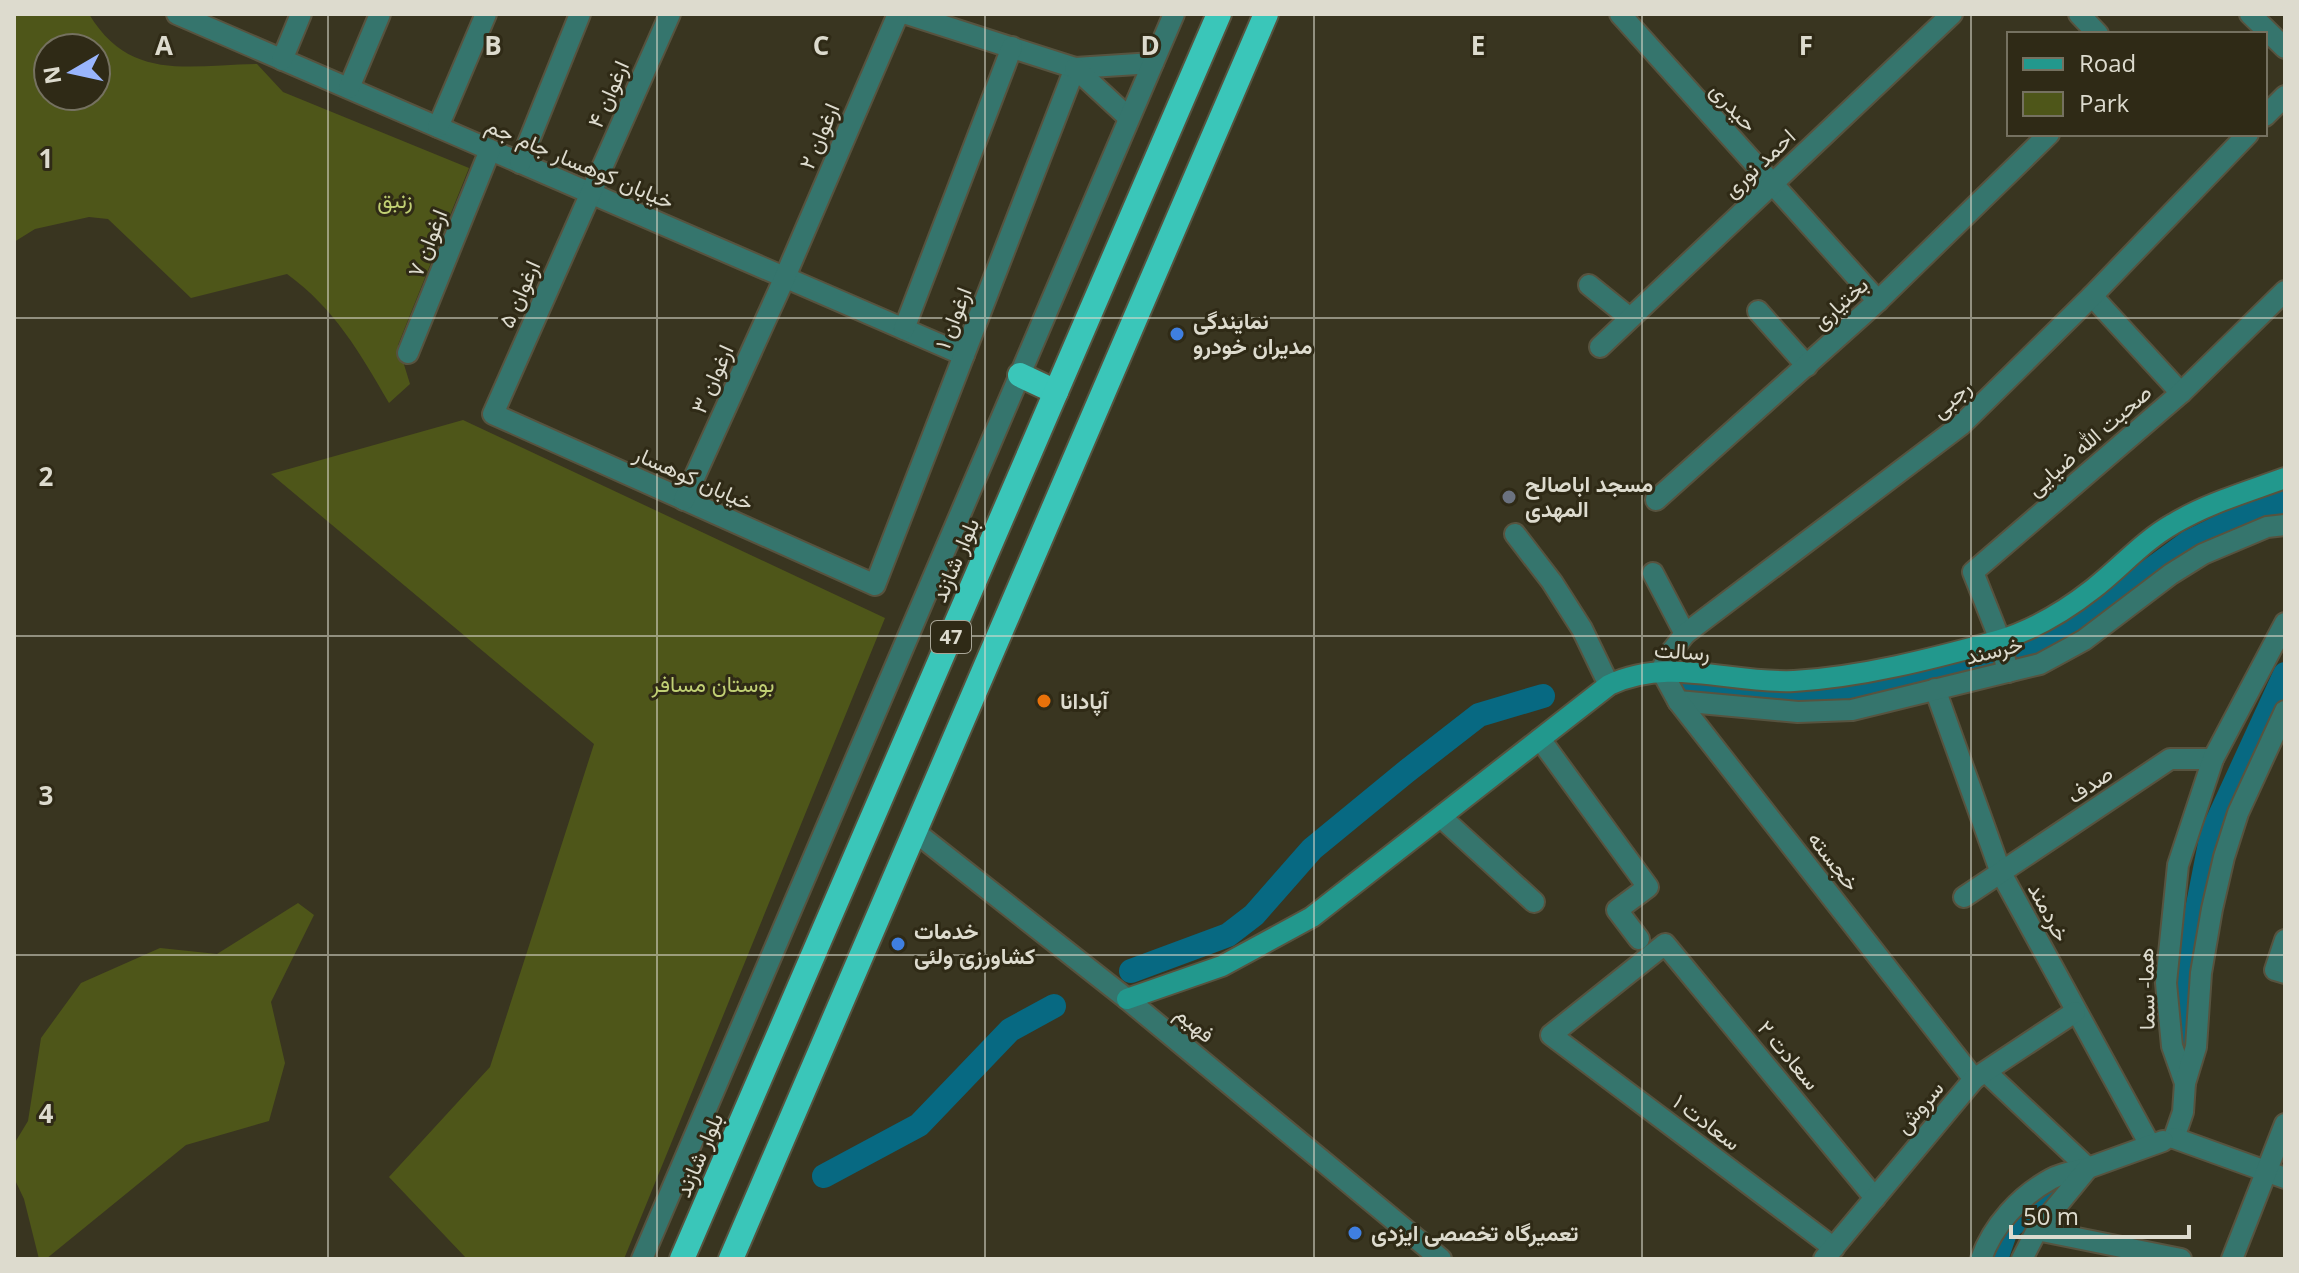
<svg xmlns="http://www.w3.org/2000/svg" width="2299" height="1273" viewBox="0 0 2299 1273" font-family="'Open Sans',Vazirmatn,sans-serif">
<rect width="100%" height="100%" fill="#393520"/>
<g fill="#4e5619" fill-rule="evenodd">
<path d="M 14,14 L 89,14 C 130,82 188,65 257,64 L 283,92 L 469,168 L 398,345 L 410,384 L 389,403 C 360,353 335,309 287,274 L 191,298 L 108,219 L 89,217 L 35,229 L 14,242 ZM 48,48 L 96,48 L 96,96 L 48,96 Z"/>
<path d="M 463,420 L 885,618 L 624,1259 L 467,1259 L 389,1177 L 490,1067 L 594,744 L 271,474 Z"/>
<path d="M 298,903 L 314,915 L 271,1002 L 285,1063 L 269,1121 L 186,1145 L 46,1259 L 39,1259 L 24,1199 L 14,1178 L 14,1144 L 28,1121 L 41,1038 L 81,983 L 160,948 L 217,954 Z"/>
</g>
<g fill="none" stroke-linecap="round" stroke-linejoin="round">
<g stroke="#076982" stroke-width="24">
<path d="M 1671,682 L 1781,697 L 1851,695 L 2017,656 L 2049,641 L 2085,618 L 2189,542 L 2240,517 L 2285,500"/>
<path d="M 1131,971 L 1228,935 L 1254,915 L 1312,849 L 1407,771 L 1479,715 L 1543,696"/>
<path d="M 2182,1043 L 2184,976 L 2212,833 L 2285,674"/>
<path d="M 824,1176 L 919,1125 L 1010,1030 L 1054,1006"/>
<path d="M 1996,1259 L 2006,1230 L 2062,1183"/>
</g>
<g stroke="#57533f" stroke-width="24">
<g id="street">
<path d="M 177,14 L 964,355"/>
<path d="M 670,14 L 493,414 L 875,585 L 1075,68"/>
<path d="M 907,14 L 1075,68 L 1153,63"/>
<path d="M 1620,14 L 1878,301"/>
<path d="M 2079,14 L 2098,34"/>
<path d="M 2250,14 L 2285,48"/>
<path d="M 282,60 L 301,14"/>
<path d="M 1075,68 L 1129,118"/>
<path d="M 349,88 L 380,14"/>
<path d="M 2265,116 L 2285,96"/>
<path d="M 438,127 L 486,14"/>
<path d="M 520,163 L 580,14"/>
<path d="M 1589,285 L 1630,318"/>
<path d="M 2092,296 L 2181,393"/>
<path d="M 1758,311 L 1807,366"/>
<path d="M 904,329 L 1012,47"/>
<path d="M 1600,347 L 1952,14"/>
<path d="M 408,353 L 490,150"/>
<path d="M 684,500 L 785,277 L 898,14"/>
<path d="M 1656,500 L 1878,301 L 2049,134"/>
<path d="M 1515,534 L 1552,582 L 1582,629 L 1609,685"/>
<path d="M 1653,573 L 1685,634"/>
<path d="M 2008,672 L 2000,640 L 1973,572 L 2181,393 L 2285,291"/>
<path d="M 1935,689 L 2001,873 L 2150,1145"/>
<path d="M 1678,701 L 1798,712 L 1852,710 L 2040,664 L 2084,640 L 2171,574 L 2203,554 L 2267,527 L 2285,525"/>
<path d="M 1540,739 L 1648,887 L 1617,910 L 1639,939"/>
<path d="M 1441,817 L 1534,902"/>
<path d="M 914,831 L 1127,999 L 1441,1259"/>
<path d="M 1964,897 L 2170,759 L 2213,759"/>
<path d="M 2285,940 L 2275,970 L 2285,973"/>
<path d="M 1986,1072 L 2088,1168"/>
<path d="M 1974,1079 L 1678,701 L 1661,670 L 1671,652 L 1685,634 L 1961,425 L 2092,296 L 2248,134"/>
<path d="M 2185,1083 L 2172,1046 L 2166,983 L 2178,865 L 2213,759 L 2285,623"/>
<path d="M 2174,1138 L 2183,1112 L 2185,1083 L 2196,1047 L 2201,973 L 2212,909 L 2224,857 L 2238,813 L 2285,711"/>
<path d="M 2174,1138 L 2285,1178"/>
<path d="M 2037,1230 L 2181,1259"/>
<path d="M 1834,1248 L 1551,1035 L 1665,944 L 1875,1198"/>
<path d="M 642,1259 L 1174,14"/>
<path d="M 1824,1259 L 1974,1079 L 2075,1012"/>
<path d="M 1981,1259 C 1993,1225 2020,1196 2051,1179 C 2062,1173 2076,1171 2088,1168"/>
<path d="M 2022,1259 L 2037,1230 L 2088,1168 L 2163,1141"/>
<path d="M 2232,1259 L 2285,1124"/>
</g>
</g>
<g stroke="#57533f" stroke-width="24">
<path id="secondary" d="M 1127,999 L 1222,966 L 1312,917 L 1609,685 C 1670,656 1730,684 1794,681 C 1862,677 1931,659 1997,641 C 2031,631 2065,611 2093,589 C 2120,568 2143,541 2173,524 C 2208,503 2247,492 2285,478"/>
</g>
<g stroke="#57533f" stroke-width="28">
<g id="highway">
<path d="M 1020,375 L 1056,392"/>
<path d="M 682,1259 L 1219,14"/>
<path d="M 731,1259 L 1266,14"/>
</g>
</g>
<use href="#street" stroke="#35756d" stroke-width="20"/>
<use href="#secondary" stroke="#22988d" stroke-width="20"/>
<use href="#highway" stroke="#3ac6b9" stroke-width="24"/>
</g>
<path fill="none" stroke="#dddbce" stroke-width="2" stroke-opacity="0.55" d="M 328,14 L 328,1259M 657,14 L 657,1259M 985,14 L 985,1259M 1314,14 L 1314,1259M 1642,14 L 1642,1259M 1971,14 L 1971,1259M 14,318 L 2285,318M 14,636 L 2285,636M 14,955 L 2285,955"/>
<g fill="#3f7fe0" stroke="#2f2a16" stroke-width="3">
<circle cx="1177" cy="334" r="8"/>
<circle cx="898" cy="944" r="8"/>
<circle cx="1355" cy="1233" r="8"/>
</g>
<circle fill="#6b7280" stroke="#2f2a16" stroke-width="3" cx="1509" cy="497" r="8"/>
<circle fill="#e8710a" stroke="#2f2a16" stroke-width="3" cx="1044" cy="701" r="8"/>
<g text-anchor="middle" stroke-width="6" stroke-linejoin="round" paint-order="stroke">
<rect fill="#2f2a16" stroke="#a9a697" stroke-width="2" x="931" y="621" width="40" height="32" rx="6"/>
<g font-size="20" font-weight="bold" fill="#dddbce">
<text x="951" y="644">47</text>
</g>
<g font-size="22" fill="#dddbce" stroke="#2f2a16">
<text transform="translate(608 94) rotate(-66)" y="8">ارغوان ۴</text>
<text transform="translate(1734 107) rotate(48)" y="8">حیدری</text>
<text transform="translate(819 136) rotate(-67)" y="8">ارغوان ۲</text>
<text transform="translate(580 163) rotate(23)" y="8">خیابان کوهسار جام جم</text>
<text transform="translate(1759 163) rotate(-43)" y="8">احمد نوری</text>
<text transform="translate(427 243) rotate(-68)" y="8">ارغوان ۷</text>
<text transform="translate(519 294) rotate(-66)" y="8">ارغوان ۵</text>
<text transform="translate(1840 303) rotate(-42)" y="8">بختیاری</text>
<text transform="translate(953 318) rotate(-69)" y="8">ارغوان ۱</text>
<text transform="translate(712 379) rotate(-66)" y="8">ارغوان ۳</text>
<text transform="translate(1951 399) rotate(-42)" y="8">رجبی</text>
<text transform="translate(2089 440) rotate(-41)" y="8">صحبت الله ضیایی</text>
<text transform="translate(694 478) rotate(24)" y="8">خیابان کوهسار</text>
<text transform="translate(955 560) rotate(-67)" y="8">بلوار شازند</text>
<text transform="translate(1994 650) rotate(-14)" y="8">خرسند</text>
<text transform="translate(1682 651) rotate(3)" y="8">رسالت</text>
<text transform="translate(2090 784) rotate(-34)" y="8">صدف</text>
<text transform="translate(1834 861) rotate(52)" y="8">خجسته</text>
<text transform="translate(2049 912) rotate(62)" y="8">خردمند</text>
<text transform="translate(2146 989) rotate(-91)" y="8">هما- سما</text>
<text transform="translate(1195 1024) rotate(40)" y="8">فهیم</text>
<text transform="translate(1789 1055) rotate(50)" y="8">سعادت ۲</text>
<text transform="translate(1919 1107) rotate(-50)" y="8">سروش</text>
<text transform="translate(1707 1122) rotate(37)" y="8">سعادت ۱</text>
<text transform="translate(699 1155) rotate(-67)" y="8">بلوار شازند</text>
</g>
<g font-size="22" fill="#c1d074" stroke="#2f2a16">
<text x="395" y="208">زنبق</text>
<text x="713" y="692">بوستان مسافر</text>
</g>
<g font-size="22" font-weight="bold" fill="#dddbce" stroke="#2f2a16" text-anchor="start">
<text x="1193" y="329">نمایندگی<tspan x="1193" dy="25">مدیران خودرو</tspan></text>
<text x="1525" y="492">مسجد اباصالح<tspan x="1525" dy="25">المهدی</tspan></text>
<text x="1060" y="709">آپادانا</text>
<text x="914" y="939">خدمات<tspan x="914" dy="25">کشاورزی ولئی</tspan></text>
<text x="1371" y="1241">تعمیرگاه تخصصی ایزدی</text>
</g>
</g>
<g font-size="26" text-anchor="middle" font-weight="bold" fill="#dddbce" stroke="#2f2a16" stroke-width="6" stroke-linejoin="round" paint-order="stroke">
<text x="164" y="55">A</text>
<text x="493" y="55">B</text>
<text x="821" y="55">C</text>
<text x="1150" y="55">D</text>
<text x="1478" y="55">E</text>
<text x="1806" y="55">F</text>
<text x="46" y="168">1</text>
<text x="46" y="486">2</text>
<text x="46" y="805">3</text>
<text x="46" y="1123">4</text>
</g>
<rect width="2299" height="1273" fill="none" stroke="#dddbce" stroke-width="32"/>
<rect x="2007" y="32" width="260" height="104" fill="#2f2a16" stroke="#757160" stroke-width="2"/>
<rect x="2023" y="58" width="40" height="12" fill="#22988d" stroke="#757160" stroke-width="2"/>
<text x="2079" y="72" font-size="24" fill="#dddbce">Road</text>
<rect x="2023" y="92" width="40" height="24" fill="#4e5619" stroke="#757160" stroke-width="2"/>
<text x="2079" y="112" font-size="24" fill="#dddbce">Park</text>
<g transform="translate(72 72) rotate(261)"><circle r="38" fill="#2f2a16" stroke="#757160" stroke-width="2"/>
<path d="M0-6L14 30L0 20L-14 30Z" fill="#99b5fd"/>
<text y="-12" font-size="22" font-weight="bold" text-anchor="middle" fill="#dddbce">N</text>
</g>
<path d="M2011 1225v12h178v-12" fill="none" stroke="#dddbce" stroke-width="4"/>
<text x="2023" y="1225" font-size="24" fill="#dddbce" stroke="#2f2a16" stroke-width="6" paint-order="stroke">50 m</text>
</svg>
